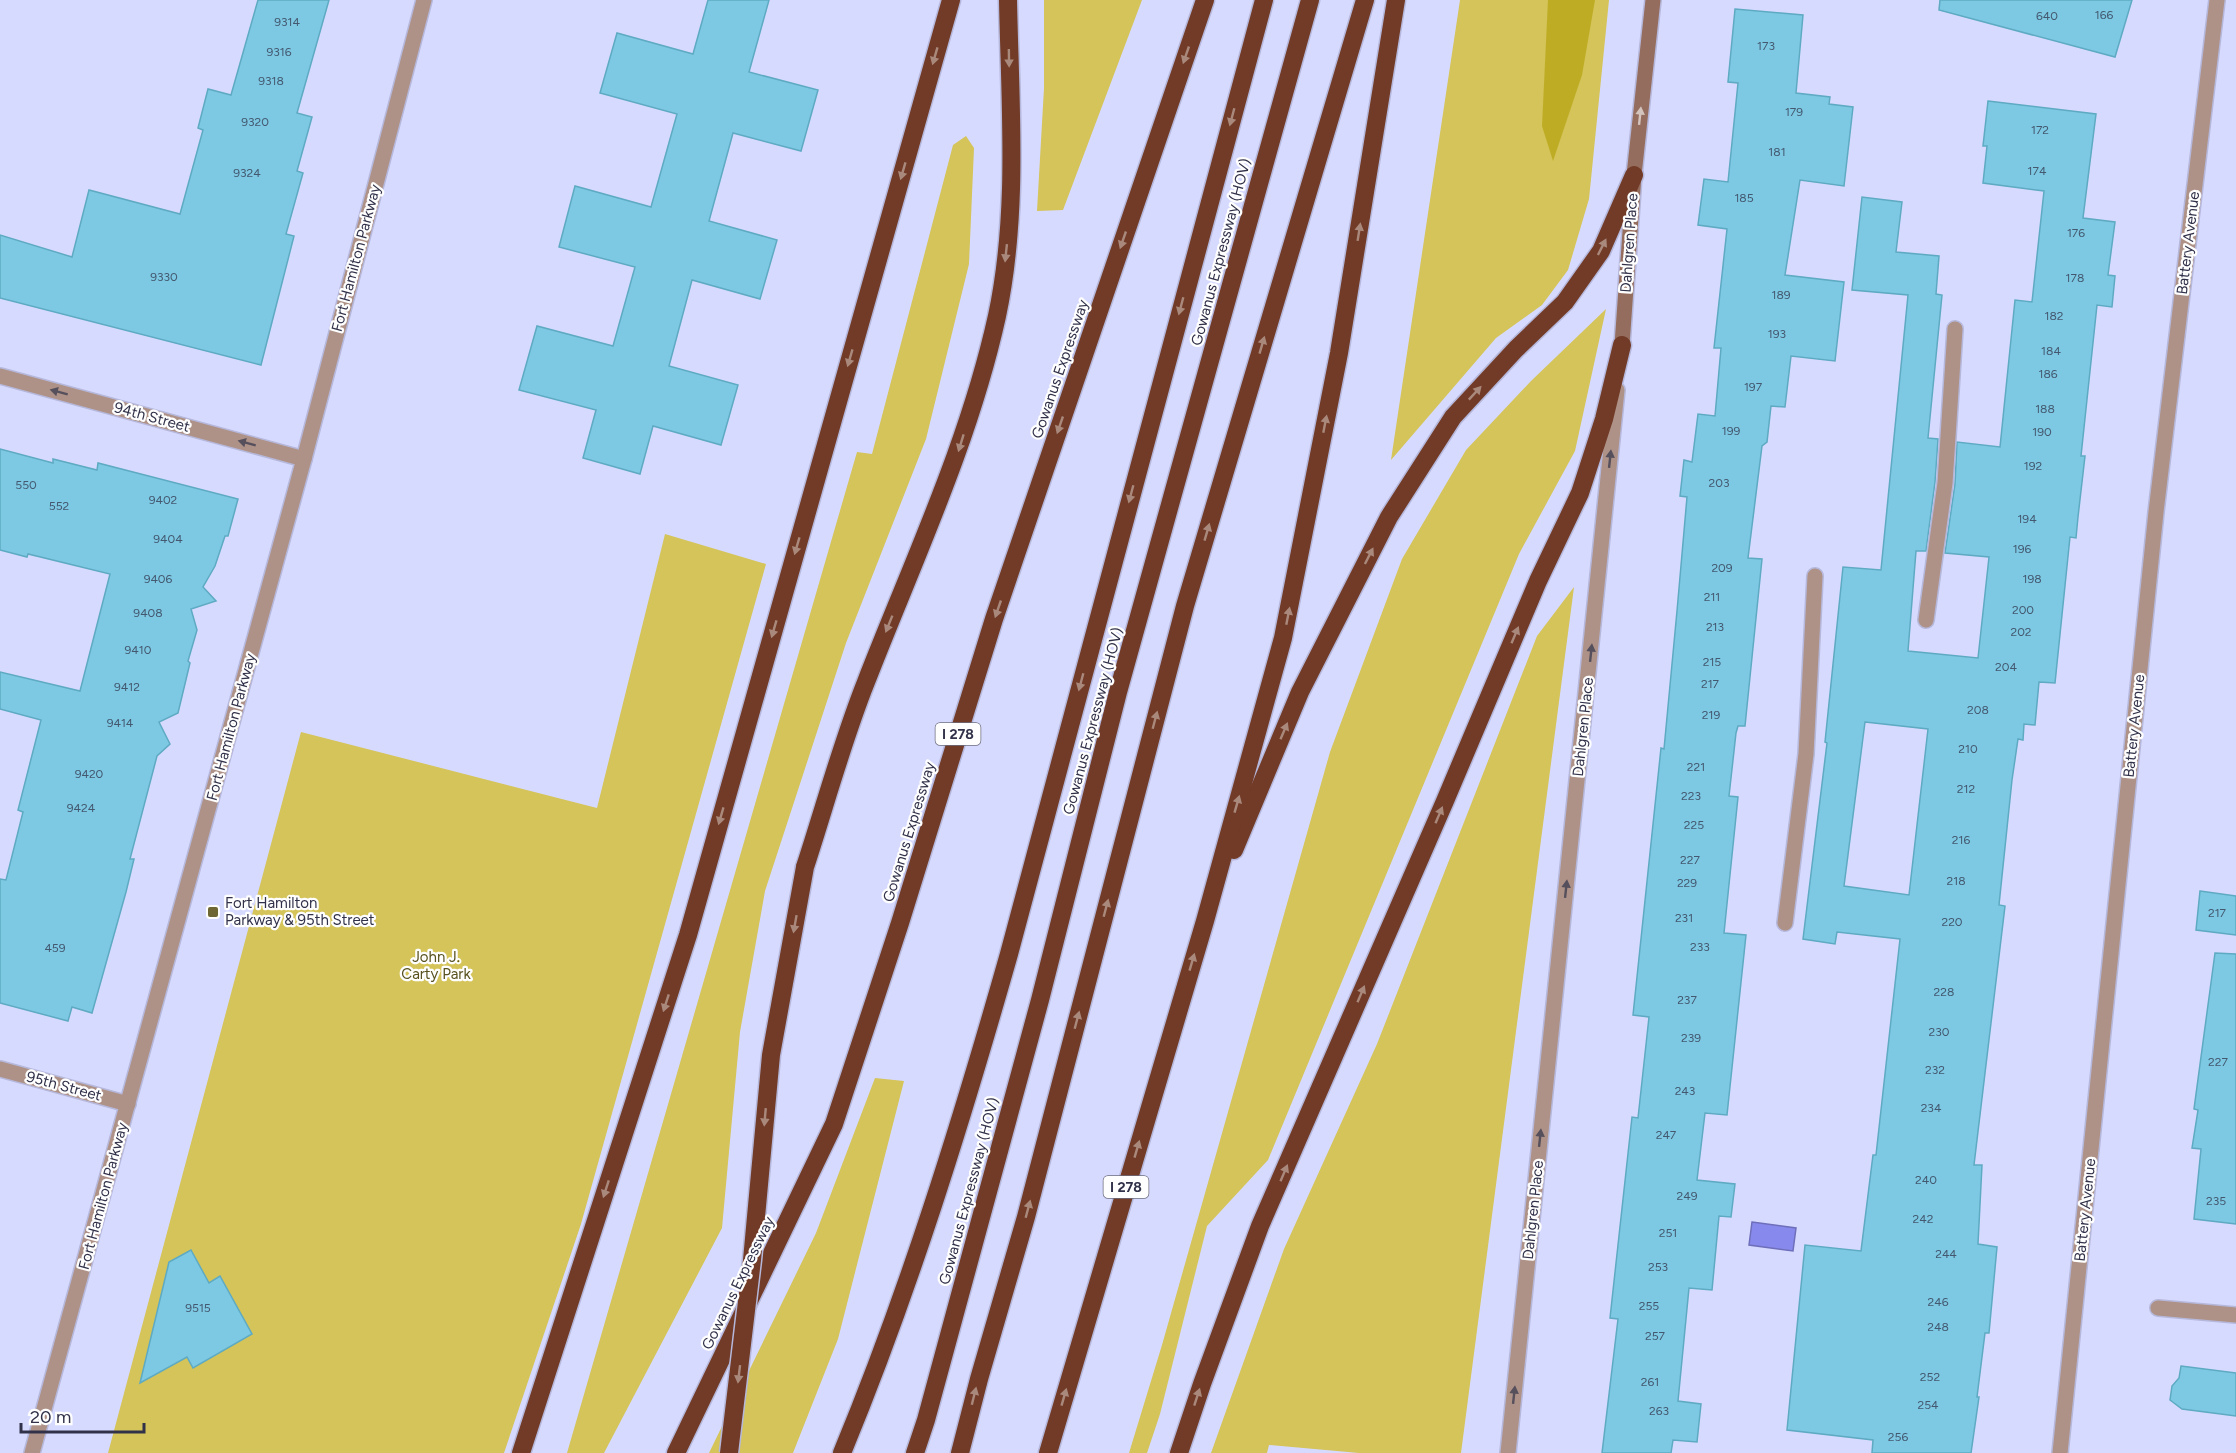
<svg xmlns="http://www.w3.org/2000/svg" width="2236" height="1453" viewBox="0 0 2236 1453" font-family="Figtree,sans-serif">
<rect width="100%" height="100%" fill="#d7daff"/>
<g fill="#d4c459">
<path d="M 1044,0 L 1142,0 L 1063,210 L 1037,211 L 1044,88 Z"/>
<path d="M 1460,0 L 1609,0 L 1589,199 L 1568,270 L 1542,305 L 1496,338 L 1391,460 Z"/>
<path d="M 966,136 L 974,148 L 969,264 L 926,439 L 846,643 L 765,891 L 740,1032 L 722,1228 L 604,1453 L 567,1453 L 857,452 L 872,454 L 953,145 Z"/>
<path d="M 1606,309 L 1575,451 L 1519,554 L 1268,1160 L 1207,1226 L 1160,1414 L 1147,1453 L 1129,1453 L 1162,1345 L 1330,752 L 1402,559 L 1466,450 L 1531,381 Z"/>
<path d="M 665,534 L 766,564 L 581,1224 L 504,1453 L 108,1453 L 301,732 L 597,808 Z"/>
<path d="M 1574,587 L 1461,1453 L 1359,1453 L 1269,1445 L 1267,1453 L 1211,1453 L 1284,1249 L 1377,1044 L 1537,636 Z"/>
<path d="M 875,1078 L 904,1081 L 838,1339 L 793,1453 L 709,1453 L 816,1233 Z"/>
</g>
<path fill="#beac25" d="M 1548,0 L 1595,0 L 1582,75 L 1553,161 L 1542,126 Z"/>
<path fill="#8889ec" stroke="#6e6fbb" stroke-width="1.5" d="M 1752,1222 L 1796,1228 L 1793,1251 L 1749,1245 Z"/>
<g fill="#7dc9e3" stroke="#5eaac3" stroke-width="1.5" fill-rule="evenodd">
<path d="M 258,0 L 329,0 L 297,113 L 312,117 L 297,171 L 303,173 L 286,234 L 294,236 L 261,365 L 0,298 L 0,235 L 72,257 L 89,190 L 180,214 L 203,130 L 198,128 L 208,89 L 231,95 Z"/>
<path d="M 708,0 L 769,0 L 749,72 L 818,90 L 801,151 L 733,133 L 709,221 L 777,240 L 760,299 L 692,280 L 669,366 L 738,385 L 721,445 L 653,426 L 640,474 L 583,458 L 596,410 L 519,390 L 537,326 L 613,346 L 635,267 L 559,247 L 575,186 L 651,207 L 677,114 L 600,93 L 617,33 L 693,54 Z"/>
<path d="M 1940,0 L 2132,0 L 2115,57 L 1939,10 Z"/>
<path d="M 1735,9 L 1803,15 L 1796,93 L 1830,97 L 1829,104 L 1853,107 L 1844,186 L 1800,180 L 1785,275 L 1844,282 L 1835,361 L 1791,356 L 1785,407 L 1771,406 L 1767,442 L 1762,446 L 1748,558 L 1762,559 L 1745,726 L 1738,726 L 1736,733 L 1729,796 L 1738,797 L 1724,933 L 1746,935 L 1727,1115 L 1705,1113 L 1697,1180 L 1735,1184 L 1731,1217 L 1719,1216 L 1712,1290 L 1689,1288 L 1678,1401 L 1701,1404 L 1697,1442 L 1673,1440 L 1671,1453 L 1602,1453 L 1618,1319 L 1610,1318 L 1632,1117 L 1638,1118 L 1649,1017 L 1633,1015 L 1661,748 L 1664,749 L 1677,611 L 1687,497 L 1680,496 L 1684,460 L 1692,462 L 1698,414 L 1715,416 L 1721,348 L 1714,348 L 1727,229 L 1698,225 L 1704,179 L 1728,182 L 1738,83 L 1728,82 Z"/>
<path d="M 1988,101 L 2096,114 L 2083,218 L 2115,222 L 2108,275 L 2115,276 L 2112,307 L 2097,305 L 2081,456 L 2085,456 L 2078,517 L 2076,538 L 2070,537 L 2055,683 L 2039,682 L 2035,725 L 2024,724 L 2023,740 L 2018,739 L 2012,780 L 1999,905 L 2005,906 L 1974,1165 L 1982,1165 L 1978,1244 L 1997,1247 L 1989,1333 L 1985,1333 L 1977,1397 L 1979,1397 L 1971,1453 L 1872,1453 L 1873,1440 L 1787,1430 L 1805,1245 L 1861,1251 L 1873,1155 L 1876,1155 L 1900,939 L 1837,932 L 1835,944 L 1803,939 L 1827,743 L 1825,742 L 1843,567 L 1881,570 L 1908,295 L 1852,290 L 1862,197 L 1902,202 L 1896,252 L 1939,256 L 1936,294 L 1942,295 L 1928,438 L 1938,439 L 1935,482 L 1926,551 L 1916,551 L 1908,651 L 1978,658 L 1989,557 L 1945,553 L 1955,484 L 1957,442 L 2000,447 L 2015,300 L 2032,302 L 2044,191 L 1983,183 L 1987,146 L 1983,146 ZM 1865,722 L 1928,729 L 1909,895 L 1844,886 Z"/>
<path d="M 0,449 L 53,463 L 53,459 L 97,470 L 98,463 L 238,499 L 228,536 L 225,536 L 215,566 L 203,587 L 216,601 L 191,609 L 197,630 L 188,661 L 190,663 L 178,713 L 159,722 L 170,744 L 157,756 L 130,859 L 134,859 L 126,892 L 92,1013 L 72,1007 L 68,1021 L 0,1003 L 0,879 L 6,880 L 23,812 L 18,810 L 41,720 L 0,709 L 0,672 L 80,691 L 110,574 L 28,554 L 27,557 L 0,550 Z"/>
<path d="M 2200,891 L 2236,896 L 2236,935 L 2196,930 Z"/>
<path d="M 2215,953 L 2236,954 L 2236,1224 L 2194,1219 L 2201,1149 L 2192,1148 L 2198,1110 L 2194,1109 Z"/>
<path d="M 191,1250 L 209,1283 L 220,1276 L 252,1334 L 193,1368 L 187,1357 L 140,1383 L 169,1262 Z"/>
<path d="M 2181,1366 L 2236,1373 L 2236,1416 L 2182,1409 L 2170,1400 L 2172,1386 L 2179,1378 Z"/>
</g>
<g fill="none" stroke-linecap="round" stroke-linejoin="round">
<g stroke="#b6b8db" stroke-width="18">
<g id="service">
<path d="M 1926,620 L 1945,483 L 1955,329"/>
<path d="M 1785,923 L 1806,754 L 1815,576"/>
<path d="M 2158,1308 L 2236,1315"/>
</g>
</g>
<g stroke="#b6b8db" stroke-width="18">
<g id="minor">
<path d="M 0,376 L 304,459"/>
<path d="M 0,1069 L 128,1104"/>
<path d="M 32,1453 L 304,459 L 424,0"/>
<path d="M 1508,1453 L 1617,390"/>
<path d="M 2060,1453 L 2156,512 L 2217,0"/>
</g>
</g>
<g stroke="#b6b8db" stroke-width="18">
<path id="secondary" d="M 1622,345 L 1634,175 L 1653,0"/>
</g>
<g stroke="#b6b8db" stroke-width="21">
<g id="motorway">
<path d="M 1234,850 L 1300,692 L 1389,517 L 1453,417 L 1516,349 L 1565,302 L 1601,251 L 1634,175"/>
<path d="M 805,867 C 825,806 842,742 866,682 C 913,561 969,443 997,316 C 1019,213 1010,105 1008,0"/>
<path d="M 521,1453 L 688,935 L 951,0"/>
<path d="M 676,1453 L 834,1124 L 900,923 L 994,619 L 1205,0"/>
<path d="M 842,1453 C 909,1291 961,1123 1009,954 L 1264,0"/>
<path d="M 915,1453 L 926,1420 L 1040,1000 L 1118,692 L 1310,0"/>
<path d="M 960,1453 L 979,1379 L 1026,1217 L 1185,606 L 1365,0"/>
<path d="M 1048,1453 L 1205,921 L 1283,638 L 1339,353 L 1396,0"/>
<path d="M 1179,1453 L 1202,1384 L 1260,1226 L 1445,801 L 1538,581 L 1580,493 L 1604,419 L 1622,345"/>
</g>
</g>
<use href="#service" stroke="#ae9287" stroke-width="15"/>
<use href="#minor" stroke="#ae9287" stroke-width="15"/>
<use href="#secondary" stroke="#956d5e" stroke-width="15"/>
<use href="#motorway" stroke="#723b27" stroke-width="18"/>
<g stroke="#b6b8db" stroke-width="21" stroke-linecap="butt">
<path id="motorway-bridge" d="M 729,1453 L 752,1260 L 771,1055 L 805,867"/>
</g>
<use href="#motorway-bridge" stroke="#723b27" stroke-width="18"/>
</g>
<defs><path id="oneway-solid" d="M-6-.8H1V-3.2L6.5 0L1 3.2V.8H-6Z" transform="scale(1.5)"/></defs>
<g fill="#aa897d">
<use href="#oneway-solid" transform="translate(1186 55) rotate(109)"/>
<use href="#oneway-solid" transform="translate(935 56) rotate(106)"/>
<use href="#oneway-solid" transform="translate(1009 58) rotate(89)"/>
<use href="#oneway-solid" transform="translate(1232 117) rotate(105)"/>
<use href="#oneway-solid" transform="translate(903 171) rotate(106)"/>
<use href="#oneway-solid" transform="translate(1359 232) rotate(-81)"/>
<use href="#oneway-solid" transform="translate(1123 240) rotate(109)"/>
<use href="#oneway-solid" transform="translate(1602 247) rotate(-63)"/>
<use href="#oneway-solid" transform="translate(1006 253) rotate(96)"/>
<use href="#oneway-solid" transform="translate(1181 306) rotate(105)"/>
<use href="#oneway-solid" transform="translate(1262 345) rotate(-74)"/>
<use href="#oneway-solid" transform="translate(850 358) rotate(106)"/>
<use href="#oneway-solid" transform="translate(1475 393) rotate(-47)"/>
<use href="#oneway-solid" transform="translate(1325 424) rotate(-79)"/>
<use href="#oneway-solid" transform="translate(1060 425) rotate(109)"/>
<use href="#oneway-solid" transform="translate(961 443) rotate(107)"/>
<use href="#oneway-solid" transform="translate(1131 494) rotate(105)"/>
<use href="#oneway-solid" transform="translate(1207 532) rotate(-74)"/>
<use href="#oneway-solid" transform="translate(797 546) rotate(106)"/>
<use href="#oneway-solid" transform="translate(1369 556) rotate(-63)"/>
<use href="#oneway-solid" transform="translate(998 609) rotate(109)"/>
<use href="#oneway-solid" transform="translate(1288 616) rotate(-79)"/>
<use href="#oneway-solid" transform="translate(889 624) rotate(112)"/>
<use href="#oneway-solid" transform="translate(774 629) rotate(106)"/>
<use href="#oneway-solid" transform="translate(1515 635) rotate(-67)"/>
<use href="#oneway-solid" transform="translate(1081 682) rotate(105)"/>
<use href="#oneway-solid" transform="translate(1155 720) rotate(-75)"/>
<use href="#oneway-solid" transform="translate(1284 731) rotate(-67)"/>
<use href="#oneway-solid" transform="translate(1237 804) rotate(-74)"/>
<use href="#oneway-solid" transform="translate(1439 815) rotate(-67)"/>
<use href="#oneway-solid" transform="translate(721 816) rotate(106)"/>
<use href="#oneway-solid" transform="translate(1106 908) rotate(-75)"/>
<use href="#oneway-solid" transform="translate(795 924) rotate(100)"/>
<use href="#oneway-solid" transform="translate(1192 962) rotate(-74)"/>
<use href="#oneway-solid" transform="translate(1361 994) rotate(-67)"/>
<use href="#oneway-solid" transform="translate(666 1003) rotate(108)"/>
<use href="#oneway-solid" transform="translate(1077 1020) rotate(-75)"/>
<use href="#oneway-solid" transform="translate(765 1117) rotate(95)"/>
<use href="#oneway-solid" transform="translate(1137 1149) rotate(-74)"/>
<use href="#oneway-solid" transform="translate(1284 1173) rotate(-67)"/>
<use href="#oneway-solid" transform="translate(606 1189) rotate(108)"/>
<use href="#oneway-solid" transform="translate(1028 1209) rotate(-75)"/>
<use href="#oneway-solid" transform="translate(739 1374) rotate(97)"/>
<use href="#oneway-solid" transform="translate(974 1396) rotate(-76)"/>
<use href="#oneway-solid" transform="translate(1064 1397) rotate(-74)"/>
<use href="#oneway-solid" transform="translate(1197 1397) rotate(-72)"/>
</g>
<use fill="#d4c4be" href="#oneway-solid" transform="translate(1640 116) rotate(-84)"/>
<g fill="#564f5c">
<use href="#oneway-solid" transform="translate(59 392) rotate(-165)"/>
<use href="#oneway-solid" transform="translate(247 443) rotate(-165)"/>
<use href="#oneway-solid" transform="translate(1610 459) rotate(-84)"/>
<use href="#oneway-solid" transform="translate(1591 653) rotate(-84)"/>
<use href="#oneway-solid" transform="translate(1566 889) rotate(-84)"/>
<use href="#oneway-solid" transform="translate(1540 1138) rotate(-84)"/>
<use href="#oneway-solid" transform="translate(1514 1395) rotate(-84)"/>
</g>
<rect fill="#6e6633" stroke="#fefefe" stroke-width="2" x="207" y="906" width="12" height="12" rx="3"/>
<g text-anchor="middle" stroke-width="4.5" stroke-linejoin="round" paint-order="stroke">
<g font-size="12" fill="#445870">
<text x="2104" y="19">166</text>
<text x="2047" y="20">640</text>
<text x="287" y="26">9314</text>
<text x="1766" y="50">173</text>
<text x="279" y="56">9316</text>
<text x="271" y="85">9318</text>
<text x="1794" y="116">179</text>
<text x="255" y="126">9320</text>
<text x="2040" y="134">172</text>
<text x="1777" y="156">181</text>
<text x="2037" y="175">174</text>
<text x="247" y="177">9324</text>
<text x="1744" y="202">185</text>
<text x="2076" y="237">176</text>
<text x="164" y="281">9330</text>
<text x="2075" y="282">178</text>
<text x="1781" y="299">189</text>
<text x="2054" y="320">182</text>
<text x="1777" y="338">193</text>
<text x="2051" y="355">184</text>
<text x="2048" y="378">186</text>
<text x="1753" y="391">197</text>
<text x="2045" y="413">188</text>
<text x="1731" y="435">199</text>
<text x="2042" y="436">190</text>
<text x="2033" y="470">192</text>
<text x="1719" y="487">203</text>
<text x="26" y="489">550</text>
<text x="163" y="504">9402</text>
<text x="59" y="510">552</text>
<text x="2027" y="523">194</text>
<text x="168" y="543">9404</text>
<text x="2022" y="553">196</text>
<text x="1722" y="572">209</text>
<text x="158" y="583">9406</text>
<text x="2032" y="583">198</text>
<text x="1712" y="601">211</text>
<text x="2023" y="614">200</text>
<text x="148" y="617">9408</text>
<text x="1715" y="631">213</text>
<text x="2021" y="636">202</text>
<text x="138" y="654">9410</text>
<text x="1712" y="666">215</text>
<text x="2006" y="671">204</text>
<text x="1710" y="688">217</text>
<text x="127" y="691">9412</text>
<text x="1978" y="714">208</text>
<text x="1711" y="719">219</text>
<text x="120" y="727">9414</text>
<text x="1968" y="753">210</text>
<text x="1696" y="771">221</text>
<text x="89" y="778">9420</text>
<text x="1966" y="793">212</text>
<text x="1691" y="800">223</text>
<text x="81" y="812">9424</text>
<text x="1694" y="829">225</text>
<text x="1961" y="844">216</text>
<text x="1690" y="864">227</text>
<text x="1956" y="885">218</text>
<text x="1687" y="887">229</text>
<text x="2217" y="917">217</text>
<text x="1684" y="922">231</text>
<text x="1952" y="926">220</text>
<text x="1700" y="951">233</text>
<text x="55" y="952">459</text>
<text x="1944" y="996">228</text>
<text x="1687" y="1004">237</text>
<text x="1939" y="1036">230</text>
<text x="1691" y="1042">239</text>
<text x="2218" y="1066">227</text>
<text x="1935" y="1074">232</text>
<text x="1685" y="1095">243</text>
<text x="1931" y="1112">234</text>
<text x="1666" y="1139">247</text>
<text x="1926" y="1184">240</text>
<text x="1687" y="1200">249</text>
<text x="2216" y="1205">235</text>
<text x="1923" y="1223">242</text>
<text x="1668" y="1237">251</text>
<text x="1946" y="1258">244</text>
<text x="1658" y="1271">253</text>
<text x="1938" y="1306">246</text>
<text x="1649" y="1310">255</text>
<text x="198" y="1312">9515</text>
<text x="1938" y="1331">248</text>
<text x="1655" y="1340">257</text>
<text x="1930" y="1381">252</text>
<text x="1650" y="1386">261</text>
<text x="1928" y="1409">254</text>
<text x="1659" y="1415">263</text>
<text x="1898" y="1441">256</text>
</g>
<g fill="#fefefe" stroke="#6e6f80" stroke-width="1.5">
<rect x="935.5" y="723" width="45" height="22" rx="4.5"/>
<rect x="1103.5" y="1176" width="45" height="22" rx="4.5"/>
</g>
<g font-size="14" font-weight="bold" fill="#31324a">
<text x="958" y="739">I 278</text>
<text x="1126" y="1192">I 278</text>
</g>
<g font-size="15" fill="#31324a" stroke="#fefefe">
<text transform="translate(1629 243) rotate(-86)" y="5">Dahlgren Place</text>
<text transform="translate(2188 243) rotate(-83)" y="5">Battery Avenue</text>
<text transform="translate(1221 252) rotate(-75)" y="5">Gowanus Expressway (HOV)</text>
<text transform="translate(356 258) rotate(-75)" y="5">Fort Hamilton Parkway</text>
<text transform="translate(1060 369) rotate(-71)" y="5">Gowanus Expressway</text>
<text transform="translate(152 417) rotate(15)" y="5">94th Street</text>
<text transform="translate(1093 721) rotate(-75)" y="5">Gowanus Expressway (HOV)</text>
<text transform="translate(2134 726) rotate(-84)" y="5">Battery Avenue</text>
<text transform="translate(231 727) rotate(-75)" y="5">Fort Hamilton Parkway</text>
<text transform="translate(1583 727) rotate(-84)" y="5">Dahlgren Place</text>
<text transform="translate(909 832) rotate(-73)" y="5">Gowanus Expressway</text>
<text transform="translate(64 1086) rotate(15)" y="5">95th Street</text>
<text transform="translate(969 1191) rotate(-75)" y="5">Gowanus Expressway (HOV)</text>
<text transform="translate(103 1196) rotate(-75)" y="5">Fort Hamilton Parkway</text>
<text transform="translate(1533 1210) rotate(-84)" y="5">Dahlgren Place</text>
<text transform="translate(2085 1210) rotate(-84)" y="5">Battery Avenue</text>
<text transform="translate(738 1283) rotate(-64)" y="5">Gowanus Expressway</text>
</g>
<g font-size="15" fill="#31324a" stroke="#fefefe" text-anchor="start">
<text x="225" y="908">Fort Hamilton<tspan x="225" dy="17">Parkway &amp; 95th Street</tspan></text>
</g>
<g font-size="15" fill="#595220" stroke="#fefefe">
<text x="436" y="962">John J.<tspan x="436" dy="17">Carty Park</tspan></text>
</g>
</g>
<path d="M21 1423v9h123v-9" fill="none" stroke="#31324a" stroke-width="3"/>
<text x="30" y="1423" font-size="18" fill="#31324a" stroke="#fefefe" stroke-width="4.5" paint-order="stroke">20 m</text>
</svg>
